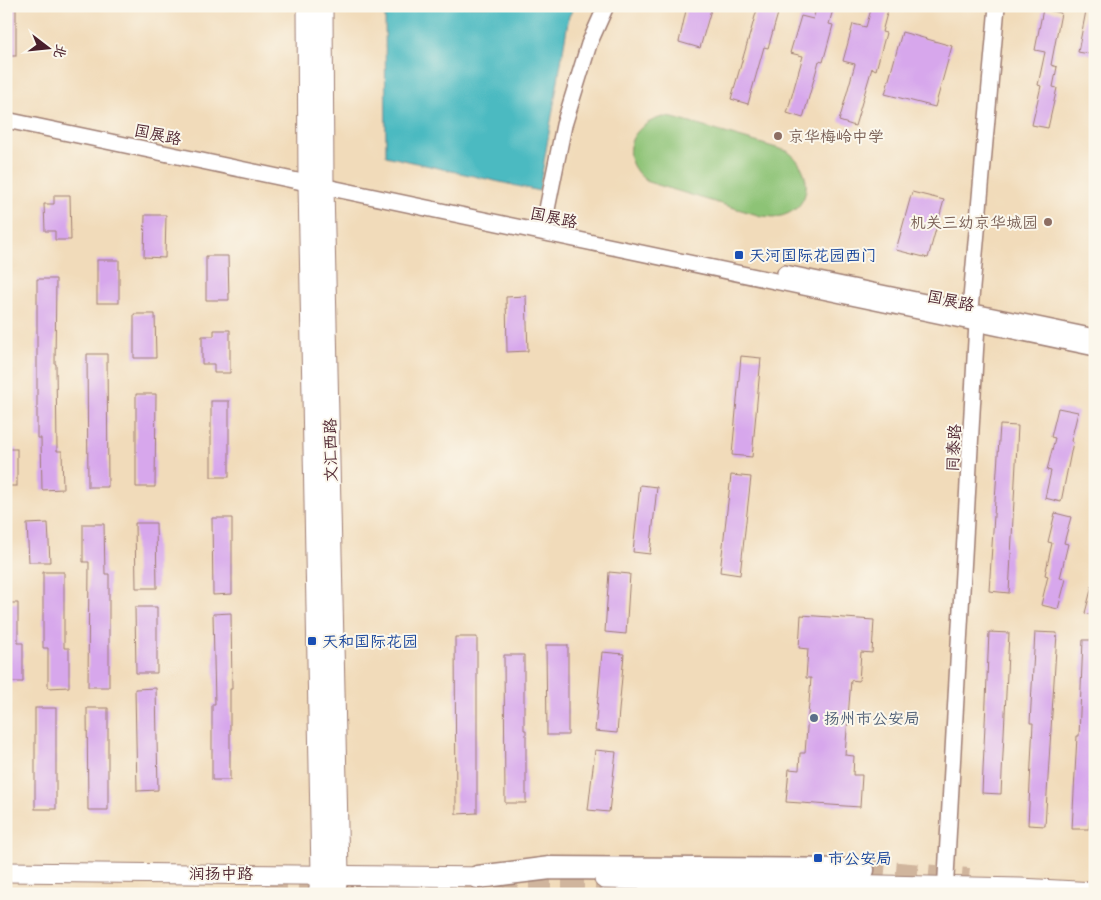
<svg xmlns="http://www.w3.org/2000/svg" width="1101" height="900" viewBox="0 0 1101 900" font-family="'Indie Flower','LXGW WenKai TC',sans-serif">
<rect width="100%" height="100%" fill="#fbf7ec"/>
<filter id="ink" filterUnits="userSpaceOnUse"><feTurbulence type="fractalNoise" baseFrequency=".02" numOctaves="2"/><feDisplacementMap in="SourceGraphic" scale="10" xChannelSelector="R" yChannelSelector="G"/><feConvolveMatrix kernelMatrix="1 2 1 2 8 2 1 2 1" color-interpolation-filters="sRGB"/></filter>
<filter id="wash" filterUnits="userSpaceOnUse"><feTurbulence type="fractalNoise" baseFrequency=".0096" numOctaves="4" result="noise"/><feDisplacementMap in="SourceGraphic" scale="20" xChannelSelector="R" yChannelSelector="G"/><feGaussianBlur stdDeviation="1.12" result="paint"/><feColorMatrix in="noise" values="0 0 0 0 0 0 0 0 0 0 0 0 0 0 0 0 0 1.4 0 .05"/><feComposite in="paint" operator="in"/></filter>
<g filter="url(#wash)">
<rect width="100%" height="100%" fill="#f1dbba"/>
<path fill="#8dc376" stroke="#6c7150" d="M 663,117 L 673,118 L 787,151 C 812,168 815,207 781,216 C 775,218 767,216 761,216 L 648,182 C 617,160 627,126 663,117 Z"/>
<path fill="#4bbac1" stroke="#4a6c76" d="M 385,6 L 575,6 L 569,16 L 539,191 L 386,156 Z"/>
<g id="blocks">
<g fill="#d7a7ec">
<rect x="6" y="6" width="10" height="50"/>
<path d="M 687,6 L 712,6 L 700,48 L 679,42 Z"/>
<path d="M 758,6 L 776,6 L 775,9 L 779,10 L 768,48 L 764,47 L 748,104 L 731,99 Z"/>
<path d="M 817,6 L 834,6 L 829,24 L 833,25 L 823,62 L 819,61 L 803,118 L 787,113 L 803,56 L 790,53 L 801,16 L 813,19 Z"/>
<path d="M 872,6 L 889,6 L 882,32 L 886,33 L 876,70 L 872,68 L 855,126 L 839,121 L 855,64 L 843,61 L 853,24 L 866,27 Z"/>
<path d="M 1043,9 L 1061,13 L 1051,65 L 1057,67 L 1053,87 L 1057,88 L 1048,128 L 1032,125 L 1041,86 L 1038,85 L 1045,52 L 1035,50 Z"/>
<path d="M 1086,11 L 1095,12 L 1095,55 L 1078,52 Z"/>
<path d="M 902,32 L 952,46 L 935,107 L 885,94 Z"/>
<path d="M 912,192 L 944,200 L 928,258 L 896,250 Z"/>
<path d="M 54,195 L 70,195 L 71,240 L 55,240 L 55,231 L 45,231 L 44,204 L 54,204 Z"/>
<path d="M 145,215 L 166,215 L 165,258 L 144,257 Z"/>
<path d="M 206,256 L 228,256 L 229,300 L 206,300 Z"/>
<rect x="97" y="260" width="22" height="43"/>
<path d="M 37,279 L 56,279 L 55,364 L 56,364 L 57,451 L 62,451 L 63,489 L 42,490 L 41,438 L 37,438 Z"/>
<path d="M 526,296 L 528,351 L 507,352 L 506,297 Z"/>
<path d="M 134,314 L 155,314 L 156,358 L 134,358 Z"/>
<path d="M 214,330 L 230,330 L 230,373 L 214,373 L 214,364 L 202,364 L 202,336 L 214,336 Z"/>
<path d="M 87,354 L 107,354 L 108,487 L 88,487 Z"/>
<path d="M 741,356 L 761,358 L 752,457 L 732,455 Z"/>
<path d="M 136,394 L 156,394 L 155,487 L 136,487 Z"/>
<rect x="211" y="401" width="18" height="76"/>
<path d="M 1058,408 L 1078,412 L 1071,441 L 1073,442 L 1061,502 L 1045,498 L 1051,471 L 1047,470 L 1055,438 L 1051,437 Z"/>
<path d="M 1000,425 L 1018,426 L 1009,593 L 989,591 Z"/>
<rect x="6" y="449" width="11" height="37"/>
<path d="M 731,475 L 751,477 L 740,575 L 720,572 Z"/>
<path d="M 640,485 L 657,487 L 650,554 L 633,552 Z"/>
<path d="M 1055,513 L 1071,517 L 1064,543 L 1068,544 L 1060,578 L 1066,579 L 1058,609 L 1041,605 L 1048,576 L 1045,575 L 1052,543 L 1048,542 Z"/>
<path d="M 212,518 L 232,518 L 232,594 L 213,595 Z"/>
<path d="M 48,523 L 50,562 L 29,562 L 27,524 Z"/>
<path d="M 135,523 L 156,523 L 157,588 L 136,588 Z"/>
<path d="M 83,524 L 104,524 L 105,574 L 109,574 L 109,687 L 88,687 L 89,562 L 83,562 Z"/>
<path d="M 43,572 L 64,572 L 64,648 L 69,648 L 69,687 L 48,688 L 48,648 L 43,648 Z"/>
<path d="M 609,572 L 630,574 L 626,634 L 605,632 Z"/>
<path d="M 1092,586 L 1095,586 L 1095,616 L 1085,613 Z"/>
<path d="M 6,603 L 18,603 L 18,643 L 23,643 L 23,682 L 6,682 Z"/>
<path d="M 135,607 L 157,607 L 157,673 L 136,673 Z"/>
<path d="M 231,613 L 232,689 L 230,689 L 230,780 L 212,780 L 212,704 L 215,704 L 213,614 Z"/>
<path d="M 801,615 L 874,620 L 872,653 L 861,652 L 859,681 L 851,680 L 845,755 L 854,756 L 853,775 L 862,775 L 860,807 L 786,802 L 789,769 L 799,770 L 800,753 L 805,753 L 811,678 L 806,678 L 808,649 L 799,648 Z"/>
<path d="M 989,632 L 1009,633 L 1001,794 L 982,793 Z"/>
<path d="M 1035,632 L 1057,633 L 1045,826 L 1028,825 L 1033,723 L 1030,723 Z"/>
<path d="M 455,637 L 477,637 L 477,813 L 456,814 Z"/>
<path d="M 1083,640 L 1095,640 L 1095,737 L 1089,829 L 1072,829 L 1077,736 L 1079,736 Z"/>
<path d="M 546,645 L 568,645 L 568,735 L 547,735 Z"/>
<path d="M 602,652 L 624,654 L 617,733 L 595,731 Z"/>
<path d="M 504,655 L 524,655 L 524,730 L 526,730 L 526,803 L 505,803 Z"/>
<path d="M 156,688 L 158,790 L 137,791 L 135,689 Z"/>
<rect x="35" y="708" width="21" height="101"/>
<path d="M 87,708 L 108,708 L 108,810 L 88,810 Z"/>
<path d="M 595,750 L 616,752 L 609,812 L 588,810 Z"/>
</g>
</g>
</g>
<g filter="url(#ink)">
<use href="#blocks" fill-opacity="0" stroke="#9e7d72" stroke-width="1"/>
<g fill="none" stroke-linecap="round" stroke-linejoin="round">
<g stroke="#d0b59d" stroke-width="22" stroke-dasharray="22 11" stroke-linecap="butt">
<path d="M 863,870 L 969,879"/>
<path d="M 265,884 L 661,889"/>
</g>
<g stroke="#9e7d72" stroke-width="18">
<g id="minor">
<path d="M 6,120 L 1095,348"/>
<path d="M 544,224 L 564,125 L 589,44 L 606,6"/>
<path d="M 785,273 L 1095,337"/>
<path d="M 945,894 L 977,323 L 970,310 L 997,6"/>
</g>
</g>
<g stroke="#9e7d72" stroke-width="21">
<g id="major">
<path d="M 307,6 L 308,184 L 321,874 L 318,894"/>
<path d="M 323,6 L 324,187 L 339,874 L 335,894"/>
<path d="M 6,872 L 491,877"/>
<path d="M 604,879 L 1020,888 L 1095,892"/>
</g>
</g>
<g stroke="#9e7d72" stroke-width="25">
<path id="highway" d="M 478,877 L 550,868 L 863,870"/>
</g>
<use href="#minor" stroke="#fff" stroke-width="15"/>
<use href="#major" stroke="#fff" stroke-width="19"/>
<use href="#highway" stroke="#fff" stroke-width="22"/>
</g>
</g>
<g fill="#8d6e63" stroke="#fbf7ec" stroke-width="2">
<circle cx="778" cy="136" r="5"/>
<circle cx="1048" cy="222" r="5"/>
</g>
<g fill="#1a4fb4" stroke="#fbf7ec" stroke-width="2">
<rect x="734" y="250" width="10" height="10" rx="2.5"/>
<rect x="307" y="636" width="10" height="10" rx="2.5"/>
<rect x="813" y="853" width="10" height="10" rx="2.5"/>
</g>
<circle fill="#5c6f8a" stroke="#fbf7ec" stroke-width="2" cx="814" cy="718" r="5"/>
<g text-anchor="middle" stroke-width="4" stroke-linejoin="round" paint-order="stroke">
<g font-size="16" fill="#4a1f2b" stroke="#fbf7ec">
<text transform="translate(158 134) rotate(12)" y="6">国展路</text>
<text transform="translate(554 217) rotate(12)" y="6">国展路</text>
<text transform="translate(951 300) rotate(12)" y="6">国展路</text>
<text transform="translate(953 448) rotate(-87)" y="6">同泰路</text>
<text transform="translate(330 450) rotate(-91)" y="6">文汇西路</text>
<text x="221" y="879">润扬中路</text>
</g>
<g font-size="16" fill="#785e54" stroke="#fbf7ec" text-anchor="start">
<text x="788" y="142">京华梅岭中学</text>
<text x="1038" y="228" text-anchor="end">机关三幼京华城园</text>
</g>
<g font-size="16" fill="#164399" stroke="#fbf7ec" text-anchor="start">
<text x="749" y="261">天河国际花园西门</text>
<text x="322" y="647">天和国际花园</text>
<text x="828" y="864">市公安局</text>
</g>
<g font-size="16" fill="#4e5e75" stroke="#fbf7ec" text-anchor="start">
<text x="824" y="724">扬州市公安局</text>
</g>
</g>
<rect width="1101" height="900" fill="none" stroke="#fbf7ec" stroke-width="25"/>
<g transform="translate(48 48) rotate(106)" stroke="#fbf7ec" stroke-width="4" paint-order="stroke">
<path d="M0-4L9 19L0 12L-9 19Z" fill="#4a1f2b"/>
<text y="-8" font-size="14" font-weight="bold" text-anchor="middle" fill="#4a1f2b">北</text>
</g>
</svg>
